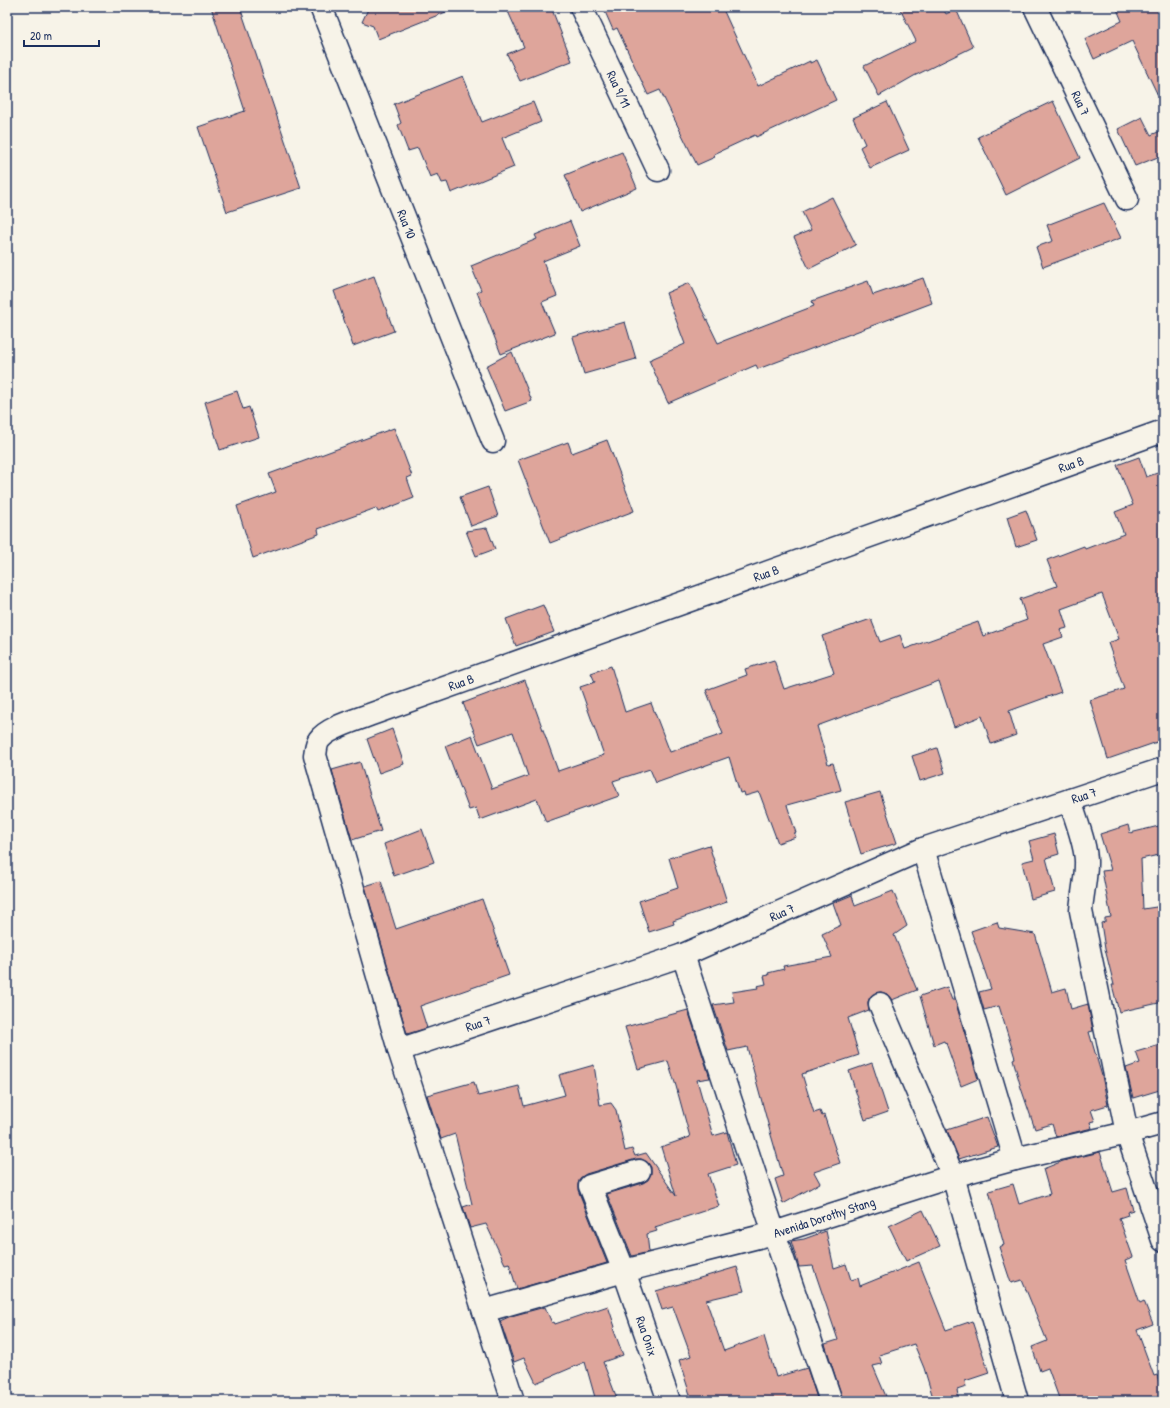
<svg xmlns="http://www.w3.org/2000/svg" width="1170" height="1408" viewBox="0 0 1170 1408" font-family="'Patrick Hand',sans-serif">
<rect width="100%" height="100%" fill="#f7f3e8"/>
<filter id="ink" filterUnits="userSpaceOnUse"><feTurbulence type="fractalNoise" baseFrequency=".025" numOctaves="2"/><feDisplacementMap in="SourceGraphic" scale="8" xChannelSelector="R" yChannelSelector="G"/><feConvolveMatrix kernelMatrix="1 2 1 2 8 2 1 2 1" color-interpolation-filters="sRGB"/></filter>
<g filter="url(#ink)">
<g fill="#dea59b" stroke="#1b2f5e">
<path d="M 211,7 L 240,7 L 301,188 L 227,212 L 198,127 L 245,111 Z"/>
<path d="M 369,7 L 456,7 L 456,8 L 378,39 L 373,26 L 362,22 Z"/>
<path d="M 506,7 L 551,7 L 572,61 L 520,81 L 507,54 L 524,47 Z"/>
<path d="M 603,7 L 722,7 L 758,86 L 810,61 L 810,63 L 817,60 L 836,100 L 756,137 L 755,135 L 714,154 L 715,157 L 697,165 L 660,90 L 648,95 L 617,28 L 613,30 Z"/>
<path d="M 899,7 L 942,7 L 946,14 L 956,9 L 973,47 L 914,76 L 879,96 L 864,66 L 916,41 Z"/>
<path d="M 1116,7 L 1163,7 L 1163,106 L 1132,41 L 1094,59 L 1085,39 L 1122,21 Z"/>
<path d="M 463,76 L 482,122 L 533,102 L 541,122 L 502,138 L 514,167 L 451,193 L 447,182 L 442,183 L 438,174 L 430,177 L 418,148 L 408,151 L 398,125 L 401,123 L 394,104 Z"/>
<path d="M 1053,101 L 1080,158 L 1006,195 L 978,137 Z"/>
<path d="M 887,102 L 909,150 L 870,168 L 860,147 L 865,144 L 853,118 Z"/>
<path d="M 1142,117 L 1151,135 L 1163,130 L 1163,155 L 1135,166 L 1118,129 Z"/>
<path d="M 622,152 L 637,188 L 580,212 L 565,175 Z"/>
<path d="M 832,197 L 856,245 L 809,269 L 794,237 L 811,230 L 802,212 Z"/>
<path d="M 1104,203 L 1121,238 L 1043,267 L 1036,247 L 1053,241 L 1047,225 Z"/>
<path d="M 570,221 L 580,246 L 543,261 L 557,296 L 542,302 L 555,333 L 501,354 L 477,292 L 481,290 L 471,266 L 537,239 L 535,235 Z"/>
<path d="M 374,276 L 394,331 L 353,346 L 334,291 Z"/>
<path d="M 923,278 L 932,303 L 758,369 L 756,365 L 668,403 L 649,360 L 685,344 L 666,293 L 689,283 L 718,343 L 814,306 L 812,301 L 868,281 L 873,295 Z"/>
<path d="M 625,322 L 636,359 L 584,374 L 573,337 Z"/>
<path d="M 512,352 L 532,401 L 505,411 L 486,366 Z"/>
<path d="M 237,391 L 243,409 L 249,407 L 259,437 L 220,450 L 205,402 Z"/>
<path d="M 394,428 L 412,476 L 407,478 L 414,498 L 378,512 L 376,508 L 318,529 L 319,534 L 253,558 L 237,506 L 276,492 L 269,474 Z"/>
<path d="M 607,440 L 634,511 L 550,543 L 518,460 L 568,442 L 572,453 Z"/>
<path d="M 1139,457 L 1146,477 L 1163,471 L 1163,740 L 1108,759 L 1090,700 L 1124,689 L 1108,643 L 1119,639 L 1102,594 L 1061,609 L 1067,628 L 1060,630 L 1063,637 L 1043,644 L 1061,692 L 1009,711 L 1016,735 L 991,744 L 982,716 L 954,727 L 939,681 L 817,726 L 828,764 L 833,763 L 841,790 L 787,805 L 796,833 L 794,833 L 796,837 L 778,843 L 759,792 L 745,796 L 744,792 L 740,793 L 729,757 L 656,783 L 650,769 L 613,781 L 619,796 L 546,822 L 537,799 L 480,820 L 476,808 L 469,810 L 445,746 L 472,735 L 492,789 L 528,776 L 513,732 L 479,744 L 463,703 L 525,680 L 558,771 L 604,755 L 580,687 L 595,682 L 591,673 L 611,666 L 625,712 L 651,703 L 670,752 L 723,734 L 706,690 L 747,675 L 745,669 L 774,660 L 784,689 L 834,673 L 822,636 L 871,619 L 880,642 L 900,635 L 905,649 L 947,634 L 947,633 L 978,622 L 983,636 L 1027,620 L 1020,599 L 1057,586 L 1047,560 L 1084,546 L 1085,549 L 1124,534 L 1115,512 L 1133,505 L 1117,465 Z"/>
<path d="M 488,487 L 498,516 L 471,526 L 460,497 Z"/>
<path d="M 1026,510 L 1037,540 L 1016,547 L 1007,517 Z"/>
<path d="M 487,528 L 495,549 L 476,556 L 466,531 Z"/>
<path d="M 543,605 L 554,632 L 516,646 L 506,619 Z"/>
<path d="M 392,729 L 404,764 L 379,773 L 367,739 Z"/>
<path d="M 937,748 L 945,773 L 920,781 L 912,756 Z"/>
<path d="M 360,762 L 381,831 L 352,840 L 332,770 Z"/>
<path d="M 880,792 L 897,843 L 861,854 L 845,802 Z"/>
<path d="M 1128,825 L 1130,833 L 1163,825 L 1163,854 L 1141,859 L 1143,909 L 1163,906 L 1163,1002 L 1119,1012 L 1112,985 L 1114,985 L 1105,949 L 1101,923 L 1105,922 L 1105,918 L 1111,917 L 1102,871 L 1111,870 L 1100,834 Z"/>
<path d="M 422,829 L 434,862 L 394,876 L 384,844 Z"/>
<path d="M 1054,834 L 1059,854 L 1046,858 L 1055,892 L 1031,899 L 1022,862 L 1034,859 L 1029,841 Z"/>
<path d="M 709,845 L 727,902 L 673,921 L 674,924 L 649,932 L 639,901 L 678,888 L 669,858 Z"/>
<path d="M 381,881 L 396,929 L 482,899 L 509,975 L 420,1006 L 427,1028 L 407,1034 L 365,886 Z"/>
<path d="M 893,891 L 907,926 L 894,935 L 917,990 L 892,1000 L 887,994 L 881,992 L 875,993 L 870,997 L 868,1002 L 869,1010 L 848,1018 L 859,1055 L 802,1074 L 814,1113 L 820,1111 L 822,1116 L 824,1115 L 840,1163 L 814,1172 L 820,1183 L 783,1204 L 775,1179 L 783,1176 L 771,1135 L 747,1047 L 728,1051 L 713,1005 L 734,1002 L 732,992 L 758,988 L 757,986 L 766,984 L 764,976 L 769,975 L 768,973 L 784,969 L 783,966 L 832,957 L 822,934 L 841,925 L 833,903 L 852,895 L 855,906 Z"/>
<path d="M 997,922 L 999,928 L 1035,934 L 1052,992 L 1066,988 L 1071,1009 L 1088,1004 L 1093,1031 L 1089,1032 L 1102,1076 L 1108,1105 L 1091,1110 L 1095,1121 L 1090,1122 L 1092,1128 L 1056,1137 L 1052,1124 L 1035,1129 L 1021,1088 L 1013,1059 L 1015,1058 L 999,1006 L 984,1010 L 979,992 L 991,989 L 971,931 Z"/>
<path d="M 947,987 L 952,1000 L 955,1000 L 978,1079 L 961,1086 L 946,1043 L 945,1044 L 944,1041 L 934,1045 L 920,996 Z"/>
<path d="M 688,1010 L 710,1078 L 697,1080 L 713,1136 L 727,1132 L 736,1165 L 708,1174 L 719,1206 L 655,1227 L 657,1231 L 647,1234 L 649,1252 L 632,1256 L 607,1194 L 643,1183 L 648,1180 L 651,1174 L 651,1167 L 647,1162 L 641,1159 L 636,1159 L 586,1174 L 580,1178 L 578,1184 L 578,1190 L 607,1263 L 517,1289 L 509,1263 L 505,1264 L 486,1224 L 470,1228 L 463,1207 L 472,1204 L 455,1134 L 441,1139 L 427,1095 L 474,1082 L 478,1096 L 519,1086 L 524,1106 L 565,1095 L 559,1075 L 594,1065 L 600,1105 L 611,1103 L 616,1110 L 625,1151 L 632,1149 L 635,1156 L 646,1153 L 676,1196 L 661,1147 L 690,1137 L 676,1086 L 668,1061 L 638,1069 L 625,1027 Z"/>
<path d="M 1163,1044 L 1163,1089 L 1133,1098 L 1126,1068 L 1140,1063 L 1136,1052 Z"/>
<path d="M 872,1063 L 888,1112 L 865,1120 L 849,1071 Z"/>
<path d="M 987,1117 L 998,1147 L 959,1159 L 947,1130 Z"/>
<path d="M 1100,1152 L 1113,1192 L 1127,1188 L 1133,1210 L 1127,1212 L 1128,1215 L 1119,1218 L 1133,1257 L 1125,1260 L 1140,1303 L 1144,1301 L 1153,1324 L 1137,1330 L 1154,1376 L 1157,1375 L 1163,1394 L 1163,1401 L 1060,1401 L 1048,1368 L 1040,1371 L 1032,1347 L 1047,1341 L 1022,1280 L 1011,1283 L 999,1247 L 1004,1245 L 989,1191 L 1013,1184 L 1019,1204 L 1050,1194 L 1043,1169 L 1063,1161 Z"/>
<path d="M 923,1210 L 940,1246 L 906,1261 L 889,1226 Z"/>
<path d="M 826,1231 L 834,1268 L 846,1264 L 851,1280 L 858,1278 L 860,1286 L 919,1262 L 946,1330 L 972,1321 L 989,1373 L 965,1381 L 966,1387 L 957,1390 L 959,1401 L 934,1401 L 924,1368 L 914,1344 L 879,1355 L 882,1364 L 873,1366 L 888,1401 L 843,1401 L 825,1344 L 838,1340 L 813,1266 L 799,1267 L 791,1241 L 804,1239 Z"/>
<path d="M 737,1267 L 744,1291 L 706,1300 L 724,1351 L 764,1336 L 776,1377 L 807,1368 L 818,1401 L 692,1401 L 679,1360 L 691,1356 L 673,1307 L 662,1310 L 656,1291 Z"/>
<path d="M 608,1306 L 615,1327 L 613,1328 L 623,1355 L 603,1362 L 618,1401 L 596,1401 L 585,1362 L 536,1383 L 524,1358 L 514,1362 L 500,1321 L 511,1316 L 545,1307 L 552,1323 L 554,1322 L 555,1324 Z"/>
</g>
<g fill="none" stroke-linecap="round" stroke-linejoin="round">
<g stroke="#1b2f5e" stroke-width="25">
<g id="minor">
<path d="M 321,7 L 493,441"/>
<path d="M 581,7 L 658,170"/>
<path d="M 1035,7 L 1127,199"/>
<path d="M 1070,800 C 1075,818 1087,846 1086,864 C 1086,880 1082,895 1081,911 L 1127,1133 L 1163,1240"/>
<path d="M 923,849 L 1015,1159"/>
<path d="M 683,955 L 774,1233 L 831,1401"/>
<path d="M 880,1004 L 953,1176 L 1017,1401"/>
<path d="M 399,1050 L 683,955 L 923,849 L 1163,769"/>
<path d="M 639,1171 L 590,1186 L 624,1271 L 669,1401"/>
<path d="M 484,1311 L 624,1271 L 774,1233 L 953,1176 L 1015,1159 L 1127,1133 L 1163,1123"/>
<path d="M 513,1401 L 399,1050 L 315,755 C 316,750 316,744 319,740 C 327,728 356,720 369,715 L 1163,431"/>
</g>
</g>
<use href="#minor" stroke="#f7f3e8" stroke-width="22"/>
</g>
</g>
<g text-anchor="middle" stroke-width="3" stroke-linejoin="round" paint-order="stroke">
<g font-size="13" fill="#1b2f5e" stroke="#f7f3e8">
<text transform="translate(619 89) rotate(65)" y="5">Rua 9/11</text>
<text transform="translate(1081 103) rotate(64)" y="5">Rua 7</text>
<text transform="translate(407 224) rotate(68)" y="5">Rua 10</text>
<text transform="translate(1071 464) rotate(-20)" y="5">Rua B</text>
<text transform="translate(766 573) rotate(-20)" y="5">Rua B</text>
<text transform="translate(461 682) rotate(-20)" y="5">Rua B</text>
<text transform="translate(1084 795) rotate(-18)" y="5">Rua 7</text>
<text transform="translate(782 912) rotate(-24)" y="5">Rua 7</text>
<text transform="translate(478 1023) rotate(-19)" y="5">Rua 7</text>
<text transform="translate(824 1217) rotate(-18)" y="5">Avenida Dorothy Stang</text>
<text transform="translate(647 1336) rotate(71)" y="5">Rua Onix</text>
</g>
</g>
<rect width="1170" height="1408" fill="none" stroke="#f7f3e8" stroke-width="24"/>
<rect x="12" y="12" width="1146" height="1384" fill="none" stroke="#1b2f5e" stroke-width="1.5" filter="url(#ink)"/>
<path d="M24 40v6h75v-6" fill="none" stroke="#1b2f5e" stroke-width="2"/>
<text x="30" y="40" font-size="12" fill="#1b2f5e" stroke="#f7f3e8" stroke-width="3" paint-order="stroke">20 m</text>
</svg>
